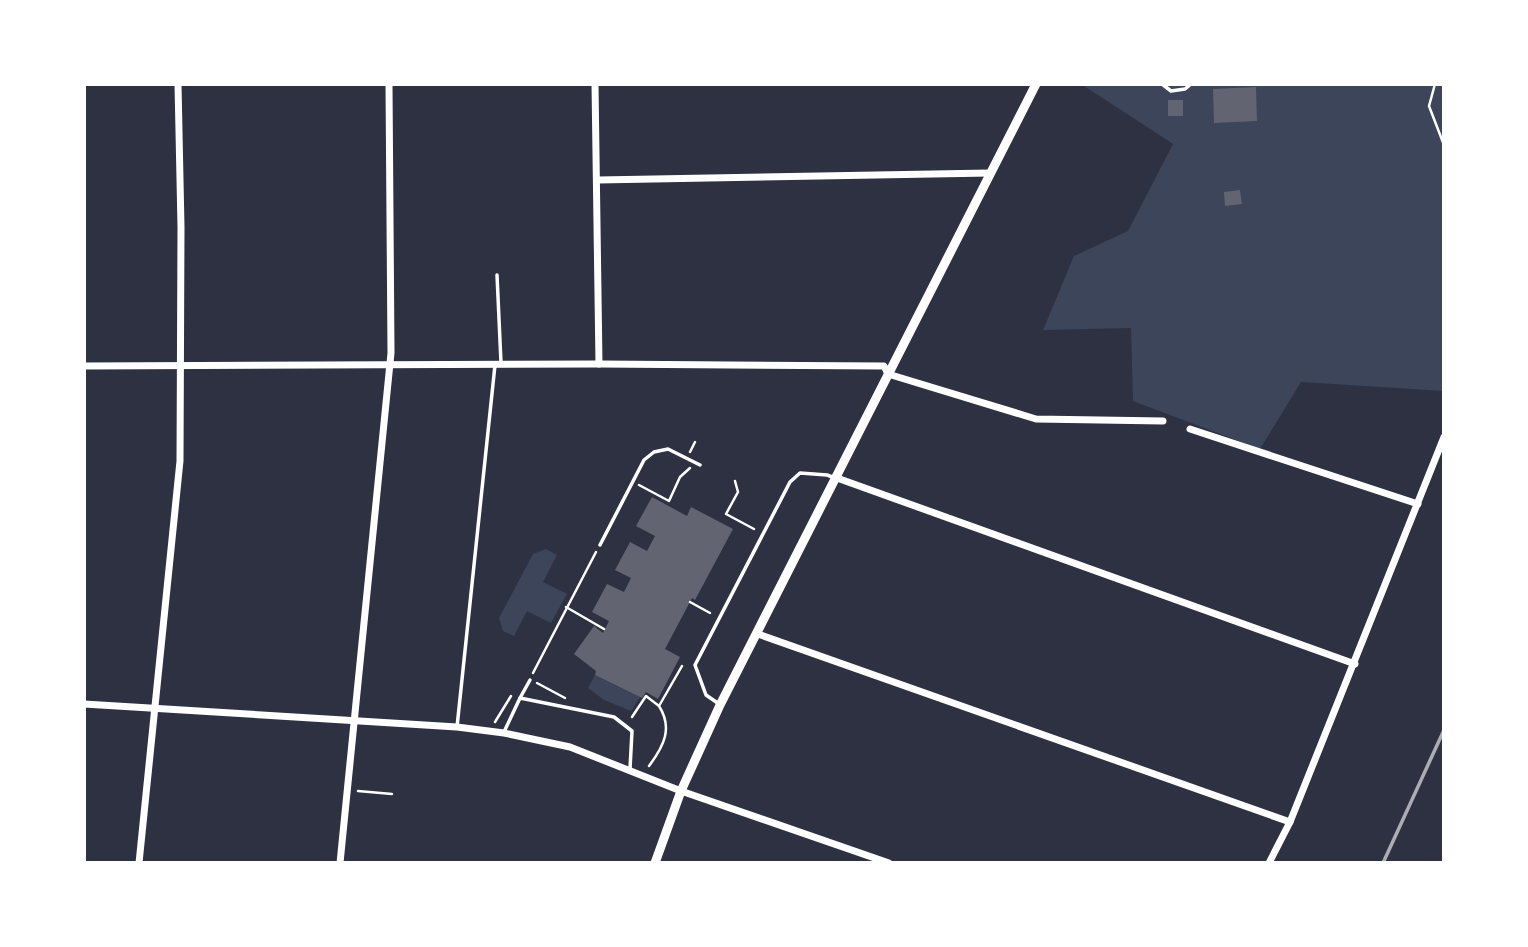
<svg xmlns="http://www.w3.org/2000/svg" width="1528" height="947" viewBox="0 0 1528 947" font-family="Inter,sans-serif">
<rect width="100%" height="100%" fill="#2d3142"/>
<g fill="#3c4559">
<path d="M 1081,84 L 1444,84 L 1444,391 L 1301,382 L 1260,449 L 1133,401 L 1131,328 L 1043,330 L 1074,256 L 1128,231 L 1173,144 Z"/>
<path d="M 546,549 L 557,555 L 543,582 L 567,594 L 551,623 L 527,611 L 514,636 L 503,631 L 499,618 L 533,554 Z"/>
<path d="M 595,675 L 640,697 L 631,711 L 604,700 L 588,688 Z"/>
</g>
<g fill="#626471">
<path d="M 1256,87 L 1257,121 L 1214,123 L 1213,89 Z"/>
<rect x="1168" y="100" width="15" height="16"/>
<path d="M 1240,190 L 1242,204 L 1225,206 L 1224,192 Z"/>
<path d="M 652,497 L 687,516 L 691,507 L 733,529 L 695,600 L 692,598 L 665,649 L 680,657 L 658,699 L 646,692 L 642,698 L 595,675 L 596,671 L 574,654 L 594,626 L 603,633 L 609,621 L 592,612 L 607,584 L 624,592 L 631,578 L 615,570 L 630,542 L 647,551 L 655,536 L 636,526 Z"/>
</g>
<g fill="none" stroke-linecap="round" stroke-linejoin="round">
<g stroke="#fff" stroke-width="2.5">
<path d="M 1435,84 L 1429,106 L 1444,145"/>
<path d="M 690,452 L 695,442"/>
<path d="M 735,481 L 738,492 L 726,514 L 754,529"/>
<path d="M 639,485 L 669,501 L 680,477 L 690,468"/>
<path d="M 690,602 L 710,613"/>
<path d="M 566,607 L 604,629"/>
<path d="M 533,673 L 596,552"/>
<path d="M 537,683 L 565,698"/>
<path d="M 632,717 L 646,696 L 659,706"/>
<path d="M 495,722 L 511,696"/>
<path d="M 649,766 C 664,746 673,728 659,706 L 682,666"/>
<path d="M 358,791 L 392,794"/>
</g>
<g stroke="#fff" stroke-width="3.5">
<path d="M 1162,84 L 1171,91 L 1185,89 L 1191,84"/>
<path d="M 497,275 L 501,363"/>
<path d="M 600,545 L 644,460 L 654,452 L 668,449 L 700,465"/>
<path d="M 520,698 L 530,680"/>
<path d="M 719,704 L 706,695 L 695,665 L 790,482 L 800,473 L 827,475 L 835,478"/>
<path d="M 457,727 L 495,365"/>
<path d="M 504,732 L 520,698 L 614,717 L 632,731 L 630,769"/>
</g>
<g stroke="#fff" stroke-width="7">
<path d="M 595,84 L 599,364"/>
<path d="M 598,180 L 990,173"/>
<path d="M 84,366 L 599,364 L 884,366 L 888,374 L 1036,419 L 1163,421"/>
<path d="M 1190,429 L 1418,504"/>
<path d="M 837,478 L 1355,664"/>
<path d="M 758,634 L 1290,822"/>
<path d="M 84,704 L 457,727 L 504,733 L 570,747 L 681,791 L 889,863"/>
<path d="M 139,863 L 180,461 L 181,227 L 178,84"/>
<path d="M 340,863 L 391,353 L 389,84"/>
<path d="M 1269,863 L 1290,822 L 1444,437"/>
</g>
<path stroke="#fff" stroke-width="9" d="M 655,863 L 681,791 L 720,705 L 1036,84"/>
<path stroke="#abadb3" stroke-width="3.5" d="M 1383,863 L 1444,730"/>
</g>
<rect width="1528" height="947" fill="none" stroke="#ffffff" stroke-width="172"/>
</svg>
